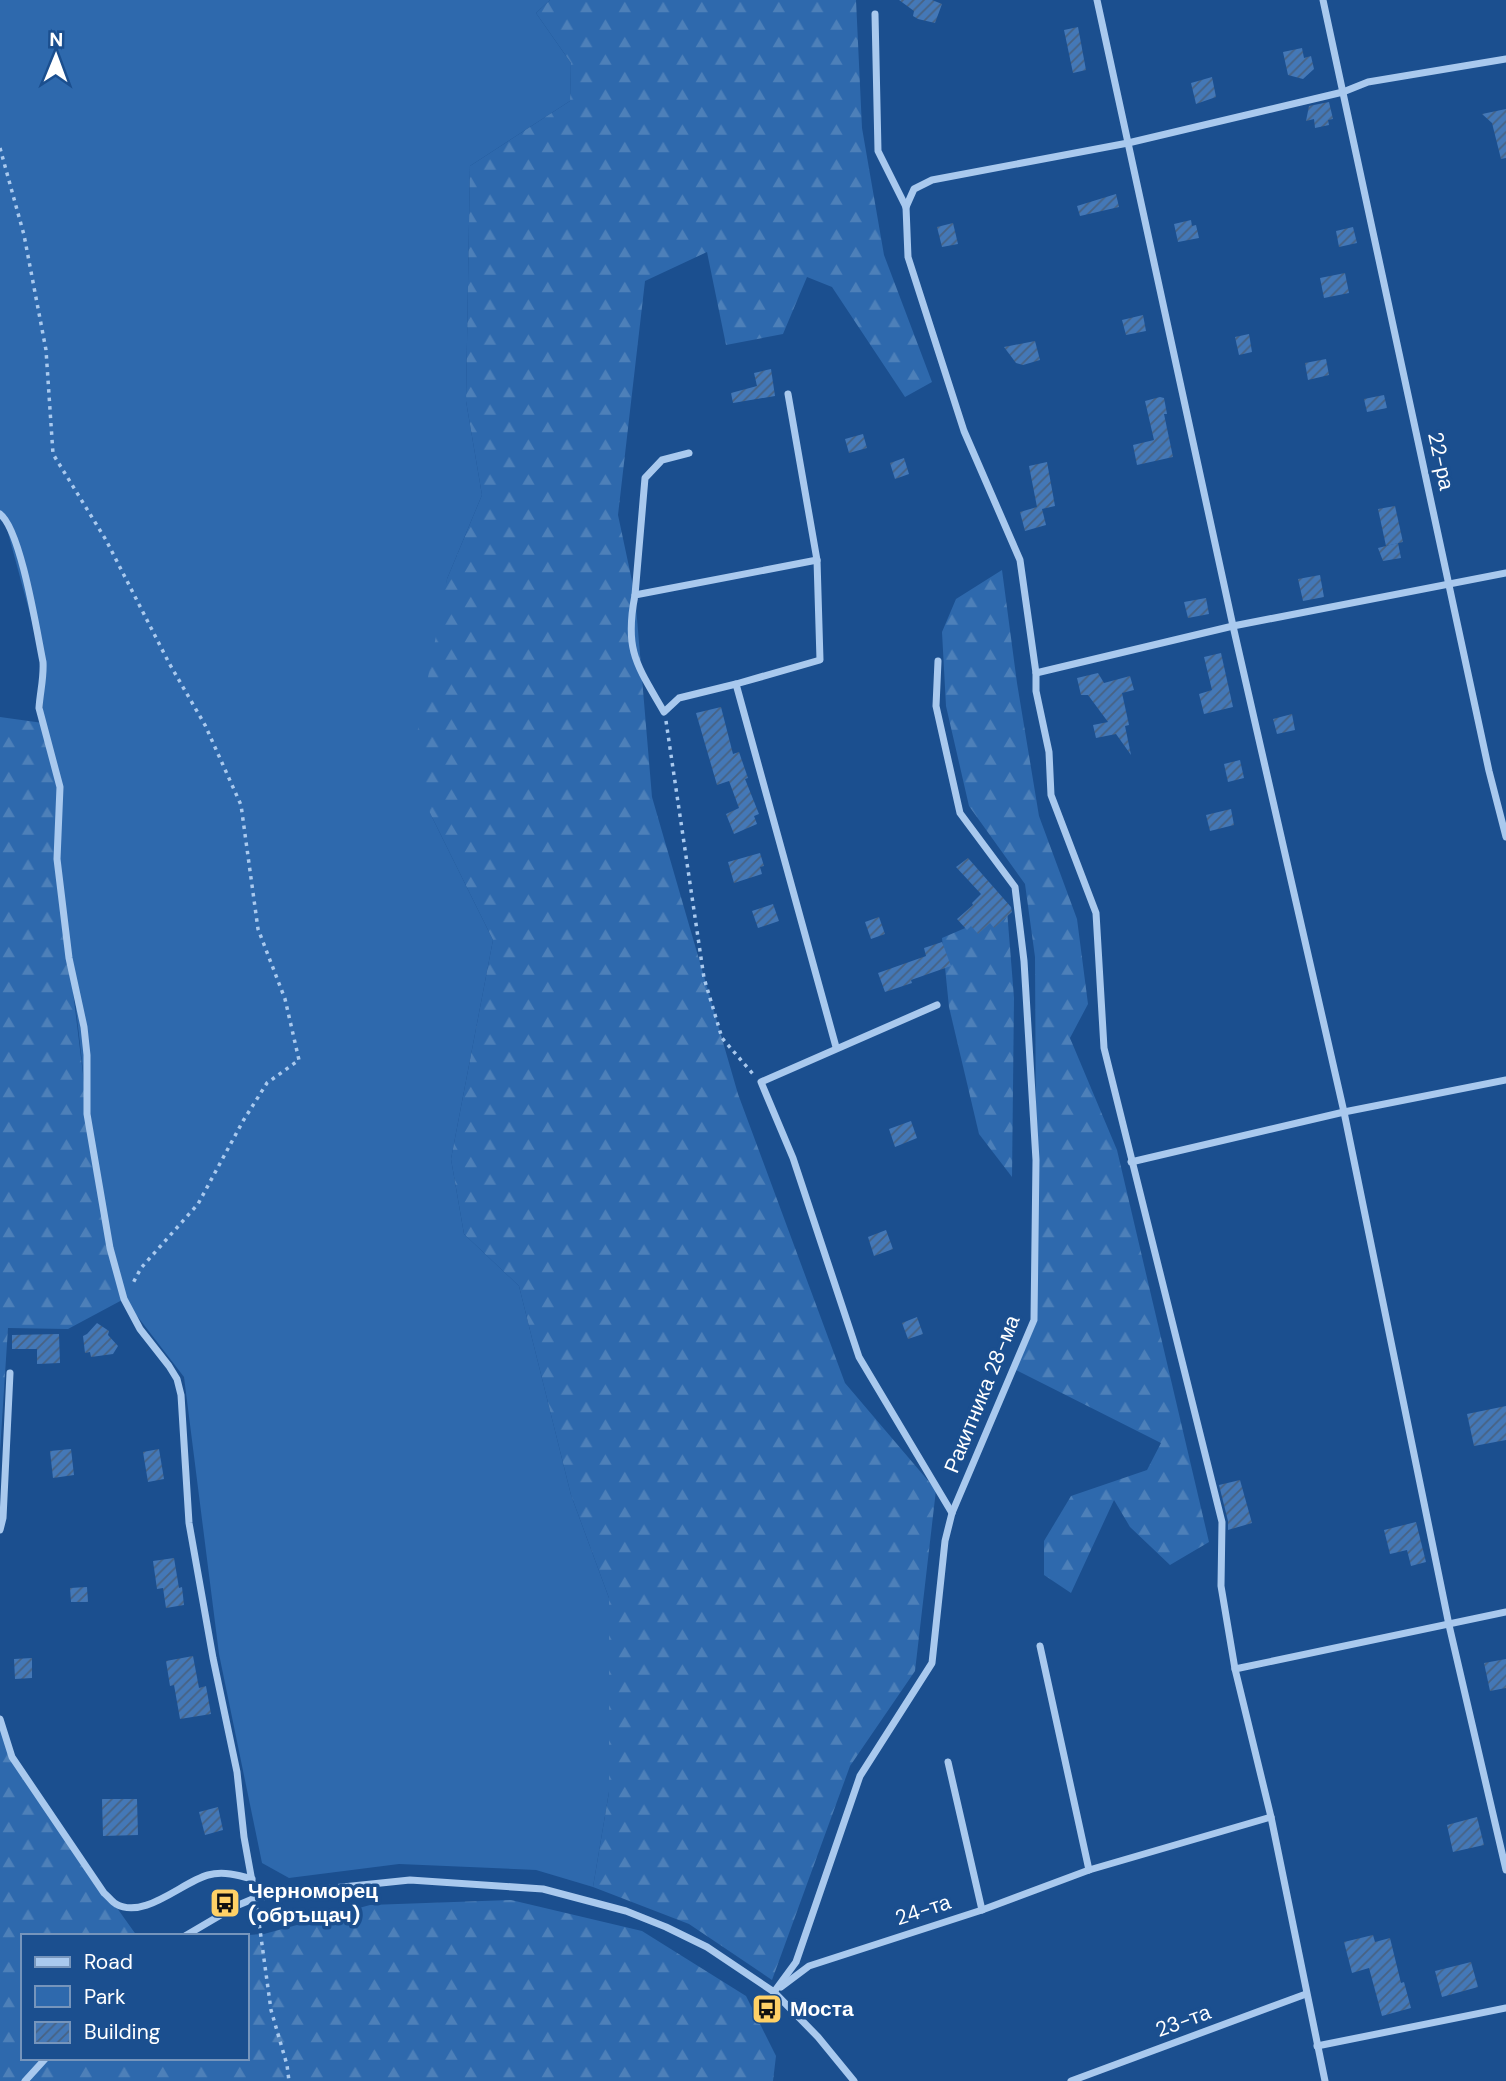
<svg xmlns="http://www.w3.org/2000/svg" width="1506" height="2081" viewBox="0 0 1506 2081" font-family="'DM Sans',sans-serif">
<defs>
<pattern id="forest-firs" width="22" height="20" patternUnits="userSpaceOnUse" patternTransform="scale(1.75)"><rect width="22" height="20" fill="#2e69ad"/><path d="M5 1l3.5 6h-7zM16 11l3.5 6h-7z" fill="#4d80b9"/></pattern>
<pattern id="building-hatch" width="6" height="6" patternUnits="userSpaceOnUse" patternTransform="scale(1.75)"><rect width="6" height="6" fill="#4478b7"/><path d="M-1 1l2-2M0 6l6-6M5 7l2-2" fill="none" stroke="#486282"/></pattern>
</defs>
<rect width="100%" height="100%" fill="#1b4f8f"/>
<path fill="#2e69ad" d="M 0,0 L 550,0 L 536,13 L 571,63 L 570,101 L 470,166 L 466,401 L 482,495 L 447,579 L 430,813 L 493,940 L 451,1159 L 464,1234 L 519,1286 L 571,1495 L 609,1598 L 609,1792 L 593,1887 L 536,1870 L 399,1864 L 289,1878 L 262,1863 L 219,1654 L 184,1377 L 124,1299 L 93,1157 L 43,723 L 43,662 L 4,518 L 0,514 Z"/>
<g fill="url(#forest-firs)">
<path d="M 550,0 L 856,0 L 862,128 L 884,255 L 932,382 L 905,397 L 832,287 L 807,277 L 783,334 L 726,345 L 707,252 L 645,281 L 618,515 L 635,595 L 652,797 L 738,1094 L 845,1383 L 936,1490 L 915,1671 L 850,1766 L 772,1980 L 689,1924 L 593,1887 L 609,1792 L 609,1598 L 571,1495 L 519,1286 L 464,1234 L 451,1159 L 493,940 L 430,813 L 417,734 L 447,579 L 482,495 L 466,401 L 470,166 L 570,101 L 571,63 L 536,13 Z"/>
<path d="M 1002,570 L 1017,683 L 1039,816 L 1077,919 L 1088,1004 L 1070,1038 L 1117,1150 L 1209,1542 L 1170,1565 L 1130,1527 L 1114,1500 L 1071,1593 L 1044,1575 L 1044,1541 L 1071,1496 L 1147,1470 L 1161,1443 L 1016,1370 L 1037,1321 L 1035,957 L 1025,884 L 969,806 L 946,706 L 942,632 L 956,599 Z"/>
<path d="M 0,717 L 43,723 L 60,787 L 57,859 L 93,1157 L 124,1299 L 68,1329 L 8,1328 L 0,1451 Z"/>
<path d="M 1007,910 L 1014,998 L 1012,1177 L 979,1134 L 949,1007 L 942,938 Z"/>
<path d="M 0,1726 L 10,1758 L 137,1936 L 23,1936 L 23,2058 L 247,2058 L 247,1936 L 230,1936 L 264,1934 L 370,1905 L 511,1900 L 642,1931 L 746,1996 L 776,2056 L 773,2081 L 0,2081 Z"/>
</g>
<g fill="url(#building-hatch)">
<path d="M 899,0 L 932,0 L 942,4 L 935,23 L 918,19 L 913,16 L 914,11 Z"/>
<path d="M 1078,27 L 1086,70 L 1073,73 L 1064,30 Z"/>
<path d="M 1302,48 L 1304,58 L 1311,56 L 1314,69 L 1303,79 L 1288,75 L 1283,52 Z"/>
<path d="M 1212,77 L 1216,97 L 1196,104 L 1191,83 Z"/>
<path d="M 1329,102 L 1333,119 L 1328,120 L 1329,125 L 1315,128 L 1314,119 L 1306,121 L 1309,106 Z"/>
<path d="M 1506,109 L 1506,158 L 1501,159 L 1492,123 L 1482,114 Z"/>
<path d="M 1116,194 L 1119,207 L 1080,216 L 1077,206 Z"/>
<path d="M 1191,220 L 1192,226 L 1196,225 L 1199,238 L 1178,242 L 1174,224 Z"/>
<path d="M 953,223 L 958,244 L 942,247 L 937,227 Z"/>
<path d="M 1353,227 L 1357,243 L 1339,247 L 1336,231 Z"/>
<path d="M 1345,273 L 1349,293 L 1324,298 L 1320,278 Z"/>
<path d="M 1143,315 L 1146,331 L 1126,335 L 1122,320 Z"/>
<path d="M 1249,334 L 1252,352 L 1239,355 L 1235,337 Z"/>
<path d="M 1035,341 L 1040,360 L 1023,365 L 1016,363 L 1004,347 Z"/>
<path d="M 1326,359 L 1329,375 L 1308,380 L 1305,363 Z"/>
<path d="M 771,369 L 775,396 L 733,403 L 731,393 L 757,386 L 754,373 Z"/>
<path d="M 1384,395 L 1387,408 L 1367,412 L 1364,399 Z"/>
<path d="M 1160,397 L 1164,398 L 1167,414 L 1164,414 L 1173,457 L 1137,465 L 1133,445 L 1154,440 L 1145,401 Z"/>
<path d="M 863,434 L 867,448 L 849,453 L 845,439 Z"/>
<path d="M 904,458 L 909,474 L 895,479 L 890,463 Z"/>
<path d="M 1047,462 L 1055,506 L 1042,509 L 1046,525 L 1025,531 L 1020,512 L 1037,507 L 1029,466 Z"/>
<path d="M 1395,506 L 1403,542 L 1386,546 L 1378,509 Z"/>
<path d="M 1398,543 L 1401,558 L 1383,561 L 1378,548 Z"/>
<path d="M 1320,575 L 1324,597 L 1303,601 L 1298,579 Z"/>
<path d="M 1206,598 L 1209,614 L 1188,618 L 1184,602 Z"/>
<path d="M 1221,653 L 1233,707 L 1204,714 L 1199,694 L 1212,690 L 1204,657 Z"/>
<path d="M 1098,673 L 1104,683 L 1130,676 L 1134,690 L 1122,693 L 1129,725 L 1125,726 L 1131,755 L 1116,734 L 1096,738 L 1093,725 L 1108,722 L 1088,695 L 1081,695 L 1077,678 Z"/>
<path d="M 721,707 L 733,754 L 739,752 L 748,778 L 745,779 L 759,814 L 754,816 L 757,824 L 734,834 L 726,814 L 739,808 L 729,781 L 717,785 L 696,713 Z"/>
<path d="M 1292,714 L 1295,730 L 1277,734 L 1273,719 Z"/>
<path d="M 1240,760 L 1244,778 L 1228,782 L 1224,764 Z"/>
<path d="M 1231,809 L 1234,825 L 1210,831 L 1206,815 Z"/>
<path d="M 760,853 L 764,866 L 760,867 L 762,874 L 734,883 L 728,862 Z"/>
<path d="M 968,858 L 1011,907 L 1012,912 L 994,928 L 990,923 L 978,934 L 971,926 L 967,930 L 957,919 L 973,905 L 972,903 L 981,894 L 956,867 Z"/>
<path d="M 773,904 L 779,921 L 758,928 L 752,911 Z"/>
<path d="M 879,917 L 885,934 L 871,939 L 865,922 Z"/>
<path d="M 942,942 L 951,966 L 911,980 L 912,983 L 885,992 L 878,973 L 926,956 L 924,948 Z"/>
<path d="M 911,1121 L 917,1138 L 895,1147 L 889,1129 Z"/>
<path d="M 886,1230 L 893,1249 L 874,1256 L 868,1237 Z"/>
<path d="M 917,1317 L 923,1334 L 908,1339 L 902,1323 Z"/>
<path d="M 97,1323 L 109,1331 L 108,1335 L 118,1346 L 113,1354 L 91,1357 L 90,1352 L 85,1353 L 83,1336 L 87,1334 Z"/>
<path d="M 59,1334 L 60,1363 L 37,1364 L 37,1349 L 12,1349 L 12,1335 Z"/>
<path d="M 1506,1406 L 1506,1440 L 1474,1446 L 1467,1414 Z"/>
<path d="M 71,1449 L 74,1475 L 53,1478 L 50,1451 Z"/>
<path d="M 159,1449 L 164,1479 L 148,1482 L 143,1452 Z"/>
<path d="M 1240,1480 L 1252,1523 L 1228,1530 L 1228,1521 L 1219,1485 Z"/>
<path d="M 1416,1522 L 1426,1562 L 1411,1566 L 1407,1550 L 1390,1554 L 1384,1530 Z"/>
<path d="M 174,1558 L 179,1588 L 182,1587 L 184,1605 L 166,1608 L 163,1588 L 157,1589 L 153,1561 Z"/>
<path d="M 87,1587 L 88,1602 L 71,1602 L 70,1588 Z"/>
<path d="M 193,1656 L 199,1688 L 206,1686 L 211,1714 L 180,1719 L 174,1685 L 170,1686 L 166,1661 Z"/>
<path d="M 32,1658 L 32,1678 L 15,1679 L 14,1659 Z"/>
<path d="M 1506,1659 L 1506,1688 L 1490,1691 L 1484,1663 Z"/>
<path d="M 102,1799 L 137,1799 L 138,1835 L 103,1836 Z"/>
<path d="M 218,1807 L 223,1830 L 205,1835 L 199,1812 Z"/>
<path d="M 1477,1817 L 1484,1845 L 1453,1852 L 1447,1825 Z"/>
<path d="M 1373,1935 L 1375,1942 L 1390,1938 L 1401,1983 L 1404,1982 L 1411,2008 L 1382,2016 L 1369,1968 L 1352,1973 L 1344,1942 Z"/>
<path d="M 1471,1962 L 1478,1987 L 1442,1997 L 1435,1971 Z"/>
</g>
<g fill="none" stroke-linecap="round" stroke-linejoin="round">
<g stroke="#a9c9ee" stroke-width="3.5" stroke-dasharray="3.5 5" stroke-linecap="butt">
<path d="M 0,148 L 24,235 L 46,350 L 53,454 L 106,540 L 169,663 L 205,725 L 241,805 L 258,929 L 285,999 L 299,1060 L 267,1083 L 243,1121 L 198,1204 L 141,1268 L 132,1285"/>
<path d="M 666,721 L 704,978 L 722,1038 L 753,1074"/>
<path d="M 257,1908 L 271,2010 L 287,2065 L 289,2081"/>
</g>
<g stroke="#a9c9ee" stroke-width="7">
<path d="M 1097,0 L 1233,626 L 1344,1112 L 1449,1625 L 1506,1870"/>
<path d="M 1323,0 L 1489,771 L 1506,837"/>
<path d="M 875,14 L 878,151 L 906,207 L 908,257 L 964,431 L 1020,560 L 1036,673 L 1036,691 L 1049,752 L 1051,795 L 1096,913 L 1104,1048 L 1222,1522 L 1221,1586 L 1235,1669 L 1271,1817 L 1325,2081"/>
<path d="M 906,207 L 914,189 L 932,180 L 1128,143 L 1343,92 L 1368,82 L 1506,59"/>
<path d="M 788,394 L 817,560 L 820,660 L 736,684 L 836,1047"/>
<path d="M 0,514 C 21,530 37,633 43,662 C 44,678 40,692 39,708 L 60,787 L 57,859 L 69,958 L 84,1027 L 87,1055 L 87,1114 L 110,1248 L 124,1299 L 140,1329 L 169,1366 L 177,1379 L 181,1395 L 189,1523 L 213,1658 L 237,1772 L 244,1837 L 255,1898"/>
<path d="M 635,595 L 645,478 L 662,460 L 689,453"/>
<path d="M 1036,673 L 1233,626 L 1506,573"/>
<path d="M 736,684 L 679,698 L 664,712 C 637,665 624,651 635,595 L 817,560"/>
<path d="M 937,1005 L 761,1082 L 793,1158 L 859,1357 L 952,1513"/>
<path d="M 1131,1162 L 1344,1112 L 1506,1080"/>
<path d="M 0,1530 L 3,1518 L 10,1373"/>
<path d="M 1040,1646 L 1089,1870"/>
<path d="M 1235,1669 L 1506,1612"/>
<path d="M 0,1719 L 12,1757 L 104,1893 C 108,1896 112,1902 116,1904 C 144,1920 182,1882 208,1875 C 223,1871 238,1875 252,1879"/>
<path d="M 948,1762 L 982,1910"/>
<path d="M 185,1936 L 236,1906 L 255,1898 L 304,1891 L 410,1880 L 543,1889 L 626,1911 L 666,1927 L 707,1947 L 774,1992 L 818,2037 L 854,2081"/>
<path d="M 781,1987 L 809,1966 L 982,1910 L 1089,1870 L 1271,1817"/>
<path d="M 774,1992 L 796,1962 L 860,1776 L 932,1663 L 945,1541 L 952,1513 L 1034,1320 L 1036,1160 L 1024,961 L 1015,887 L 960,813 L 936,706 L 938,661"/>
<path d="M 1317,2046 L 1506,2008"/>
<path d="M 25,2081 L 46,2058"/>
<path d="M 1071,2081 L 1306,1994"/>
</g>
</g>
<defs>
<g id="bus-square" transform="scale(1.575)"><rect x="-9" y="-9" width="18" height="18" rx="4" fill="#ffd166" stroke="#1b4f8f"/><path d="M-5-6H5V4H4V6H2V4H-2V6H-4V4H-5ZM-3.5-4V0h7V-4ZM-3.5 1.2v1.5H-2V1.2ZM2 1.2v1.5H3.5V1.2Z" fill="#111"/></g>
</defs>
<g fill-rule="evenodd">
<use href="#bus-square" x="225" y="1903"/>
<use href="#bus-square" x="767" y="2009"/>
</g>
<g text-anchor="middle" stroke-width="7" stroke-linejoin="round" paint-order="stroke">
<g font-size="21" fill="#fff" stroke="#1b4f8f">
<text transform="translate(1441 461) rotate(78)" y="7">22-ра</text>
<text transform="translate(982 1394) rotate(-68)" y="7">Ракитника 28-ма</text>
<text transform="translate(923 1910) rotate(-18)" y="7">24-та</text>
<text transform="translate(1183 2021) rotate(-20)" y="7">23-та</text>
</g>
<g font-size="21" font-weight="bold" fill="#fff" stroke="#1b4f8f" text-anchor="start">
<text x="248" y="1898">Черноморец<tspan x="248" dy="24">(обръщач)</tspan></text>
<text x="790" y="2016">Моста</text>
</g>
</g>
<rect x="21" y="1934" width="228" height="126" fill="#1b4f8f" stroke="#7695bc" stroke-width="2"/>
<rect x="35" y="1957" width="35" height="10" fill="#a9c9ee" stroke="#7695bc" stroke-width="2"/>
<text x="84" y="1969" font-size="21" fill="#ffffff">Road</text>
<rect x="35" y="1986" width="35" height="21" fill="#2e69ad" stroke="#7695bc" stroke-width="2"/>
<text x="84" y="2004" font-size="21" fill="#ffffff">Park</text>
<rect x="35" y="2022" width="35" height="21" fill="url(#building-hatch)" stroke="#7695bc" stroke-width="2"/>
<text x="84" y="2039" font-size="21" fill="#ffffff">Building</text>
<g transform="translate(56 56) rotate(1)" stroke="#1b4f8f" stroke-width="5" paint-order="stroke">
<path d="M0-5L12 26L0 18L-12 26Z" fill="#ffffff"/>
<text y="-10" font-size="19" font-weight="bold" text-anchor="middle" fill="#ffffff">N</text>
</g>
</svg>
